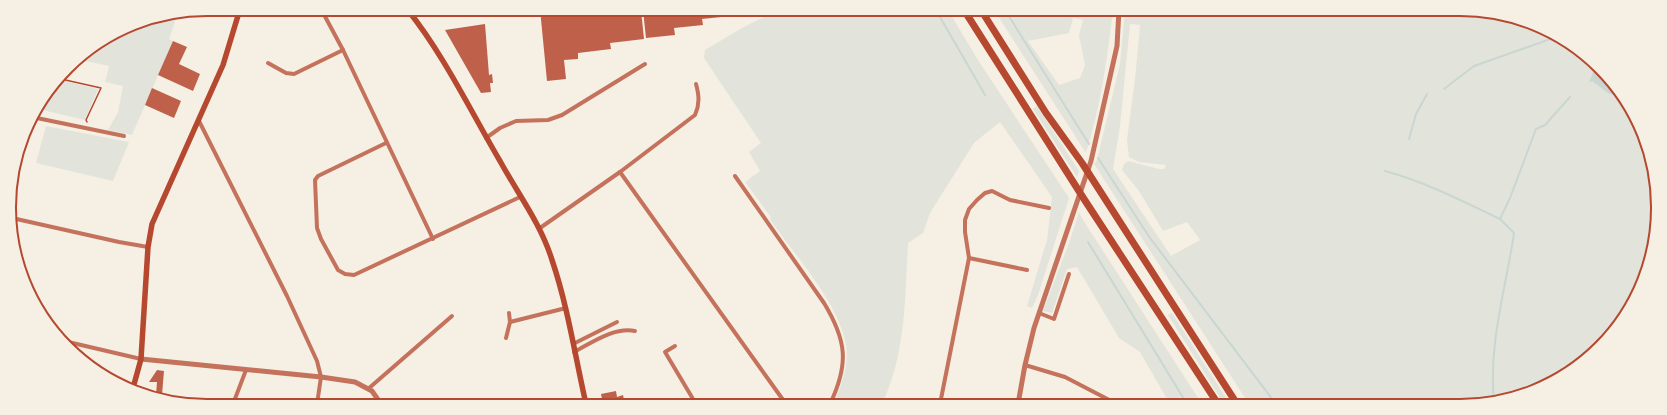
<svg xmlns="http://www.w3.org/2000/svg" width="1667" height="415" viewBox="0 0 1667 415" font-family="Overpass,sans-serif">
<rect width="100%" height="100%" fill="#f6efe4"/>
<g fill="#e2e4dc" fill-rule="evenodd">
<path d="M 786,10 L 948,10 L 978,60 L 1069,198 L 1038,295 L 1032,308 L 1027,306 L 1047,240 L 1052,197 L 1000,122 L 974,143 L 930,213 L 923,233 L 908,243 C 905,298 906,354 882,404 L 834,404 C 840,386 850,366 846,345 C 840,305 795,255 771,221 L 770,216 L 745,182 L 760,171 L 749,152 L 761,143 L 704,58 L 705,50 C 731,35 756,17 786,10 Z"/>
<path d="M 994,10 L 1113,10 C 1107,61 1101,104 1086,153 ZM 1073,18 L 1083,20 L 1079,35 L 1085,65 L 1080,78 L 1059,85 L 1028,41 L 1069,33 Z"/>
<path d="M 1125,10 L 1486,11 L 1559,36 L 1617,87 L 1651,156 L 1656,234 L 1637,295 L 1600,348 L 1547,386 L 1485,404 L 1249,404 L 1094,164 L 1097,160 L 1120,64 ZM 1130,24 L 1140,25 L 1135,79 L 1127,140 L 1129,157 L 1139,162 L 1166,165 L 1164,169 L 1159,169 L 1128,161 L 1124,164 L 1122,170 L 1139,191 L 1163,231 L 1187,222 L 1200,240 L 1171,256 L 1113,169 L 1120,126 Z"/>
<path d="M 176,15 L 175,22 L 169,39 L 173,41 L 132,135 L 108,130 L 118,112 L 123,86 L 105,82 L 109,66 L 76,59 L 132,24 Z"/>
<path d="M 60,80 L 98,89 L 85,120 L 38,109 Z"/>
<path d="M 1037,106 L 1079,171 L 1077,177 L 1033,109 Z"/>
<path d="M 46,126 L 129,142 L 113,181 L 36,163 Z"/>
<path d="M 1079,212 L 1083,220 L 1202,404 L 1170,404 L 1140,352 L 1119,338 L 1077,267 L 1067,269 L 1052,313 L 1043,311 L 1069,243 Z"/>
<path d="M 1172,313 L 1230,404 L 1224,404 L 1168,315 Z"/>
</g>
<path fill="#c9d6d2" d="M 1595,67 L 1617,87 L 1623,99 L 1608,93 L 1592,81 L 1589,83 Z"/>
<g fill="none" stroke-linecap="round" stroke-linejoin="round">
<g stroke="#c9d6d2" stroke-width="2">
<path d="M 936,10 L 985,95"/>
<path d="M 1005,10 L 1089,144"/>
<path d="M 1444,89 L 1474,66 L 1559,36"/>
<path d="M 1409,139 L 1416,114 L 1427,94"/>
<path d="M 1098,158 L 1150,238 L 1276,404"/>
<path d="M 1385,171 C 1426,182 1462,201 1500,219"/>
<path d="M 1088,242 L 1187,404"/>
<path d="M 1494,401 C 1488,345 1506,288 1514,233 L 1500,219 L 1510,198 L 1536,129 L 1545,125 L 1570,97"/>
</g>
</g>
<g fill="#bf614a">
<path d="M 208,9 L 216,9 L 216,16 L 196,13 L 196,11 Z"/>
<path d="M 540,9 L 641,10 L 644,39 L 610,43 L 611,49 L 578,53 L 578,59 L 564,60 L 566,79 L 547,81 Z"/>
<path d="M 643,10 L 730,10 L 731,16 L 702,19 L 703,25 L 674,28 L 675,35 L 646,38 Z"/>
<path d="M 485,24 L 489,75 L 492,74 L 493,83 L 490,83 L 491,92 L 481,93 L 445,30 Z"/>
<path d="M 173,41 L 187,47 L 179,64 L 200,74 L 193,91 L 158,75 Z"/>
<path d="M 152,88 L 181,101 L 174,118 L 145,105 Z"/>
<path d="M 157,370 L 164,371 L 162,395 L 156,395 L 157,382 L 149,382 Z"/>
<path d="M 616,391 L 617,397 L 623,395 L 625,404 L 603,404 L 601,394 Z"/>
</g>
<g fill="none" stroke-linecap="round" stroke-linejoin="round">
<path stroke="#b5482f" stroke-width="1.5" d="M 61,79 L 101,88 L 86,120 L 87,122"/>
<g stroke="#c5725c" stroke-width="4">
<path d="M 321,9 L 343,50 L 433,239"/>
<path d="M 268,63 L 286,73 L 294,74 L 343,50"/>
<path d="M 32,117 L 124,136"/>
<path d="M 199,121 L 287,296 L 317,361 L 321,377 L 317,404"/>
<path d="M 486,138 L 500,128 L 516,121 L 548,120 L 562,115 L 645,64"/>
<path d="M 386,143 L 318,176 L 315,180 L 317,228 L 321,239 L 338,270 L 345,274 L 354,275 L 520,197"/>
<path d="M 620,172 L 786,404"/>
<path d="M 735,176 L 824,303 C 847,341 849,364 830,404"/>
<path d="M 12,218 L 119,242 L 148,247"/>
<path d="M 540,228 L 620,172 L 695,115 C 700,104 699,95 696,84"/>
<path d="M 969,258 L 1027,270"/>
<path d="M 1039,313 L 1054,319 L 1069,274"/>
<path d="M 510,322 L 566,308"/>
<path d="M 506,338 L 510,322 L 509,313"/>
<path d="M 64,341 L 141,359"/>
<path d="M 573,344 L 617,322"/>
<path d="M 675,346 L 665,352 L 696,404"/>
<path d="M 574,352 C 593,342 614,327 635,331"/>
<path d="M 1025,365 L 1065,377 L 1117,404"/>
<path d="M 368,389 L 452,316"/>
<path d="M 446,402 L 461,404"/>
<path d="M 233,404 L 246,370"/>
<path d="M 940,404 L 969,258 L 965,232 L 965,220 L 969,209 L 977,200 L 985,193 L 992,191 L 1010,200 L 1049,208"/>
</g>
<g stroke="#c5725c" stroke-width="5">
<path d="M 141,359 L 321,377 L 355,382 L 372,391 L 381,404"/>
<path d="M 1018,404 L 1025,365 L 1034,328 L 1091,161 L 1117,46 L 1119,10"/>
</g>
<g stroke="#b5482f" stroke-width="5.5">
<path d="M 407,9 C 444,55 470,110 500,161 C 518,194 541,224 552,260 C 568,307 575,356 586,404"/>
<path d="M 133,388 L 141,359 L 148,247 L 152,224 L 223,65 L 240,9"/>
</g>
<g stroke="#b5482f" stroke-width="7">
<path d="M 964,10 L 1084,199 L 1218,404"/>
<path d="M 981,10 L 1046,113 L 1082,163 L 1237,404"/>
</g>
</g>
<path d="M0 0H1667V415H0ZM207 16H1460A191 191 0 0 1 1651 207V208A191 191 0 0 1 1460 399H207A191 191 0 0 1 16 208V207A191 191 0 0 1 207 16Z" fill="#f6efe4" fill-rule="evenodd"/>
<path fill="none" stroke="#b5482f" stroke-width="2" d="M207 16H1460A191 191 0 0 1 1651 207V208A191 191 0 0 1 1460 399H207A191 191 0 0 1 16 208V207A191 191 0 0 1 207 16Z"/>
</svg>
